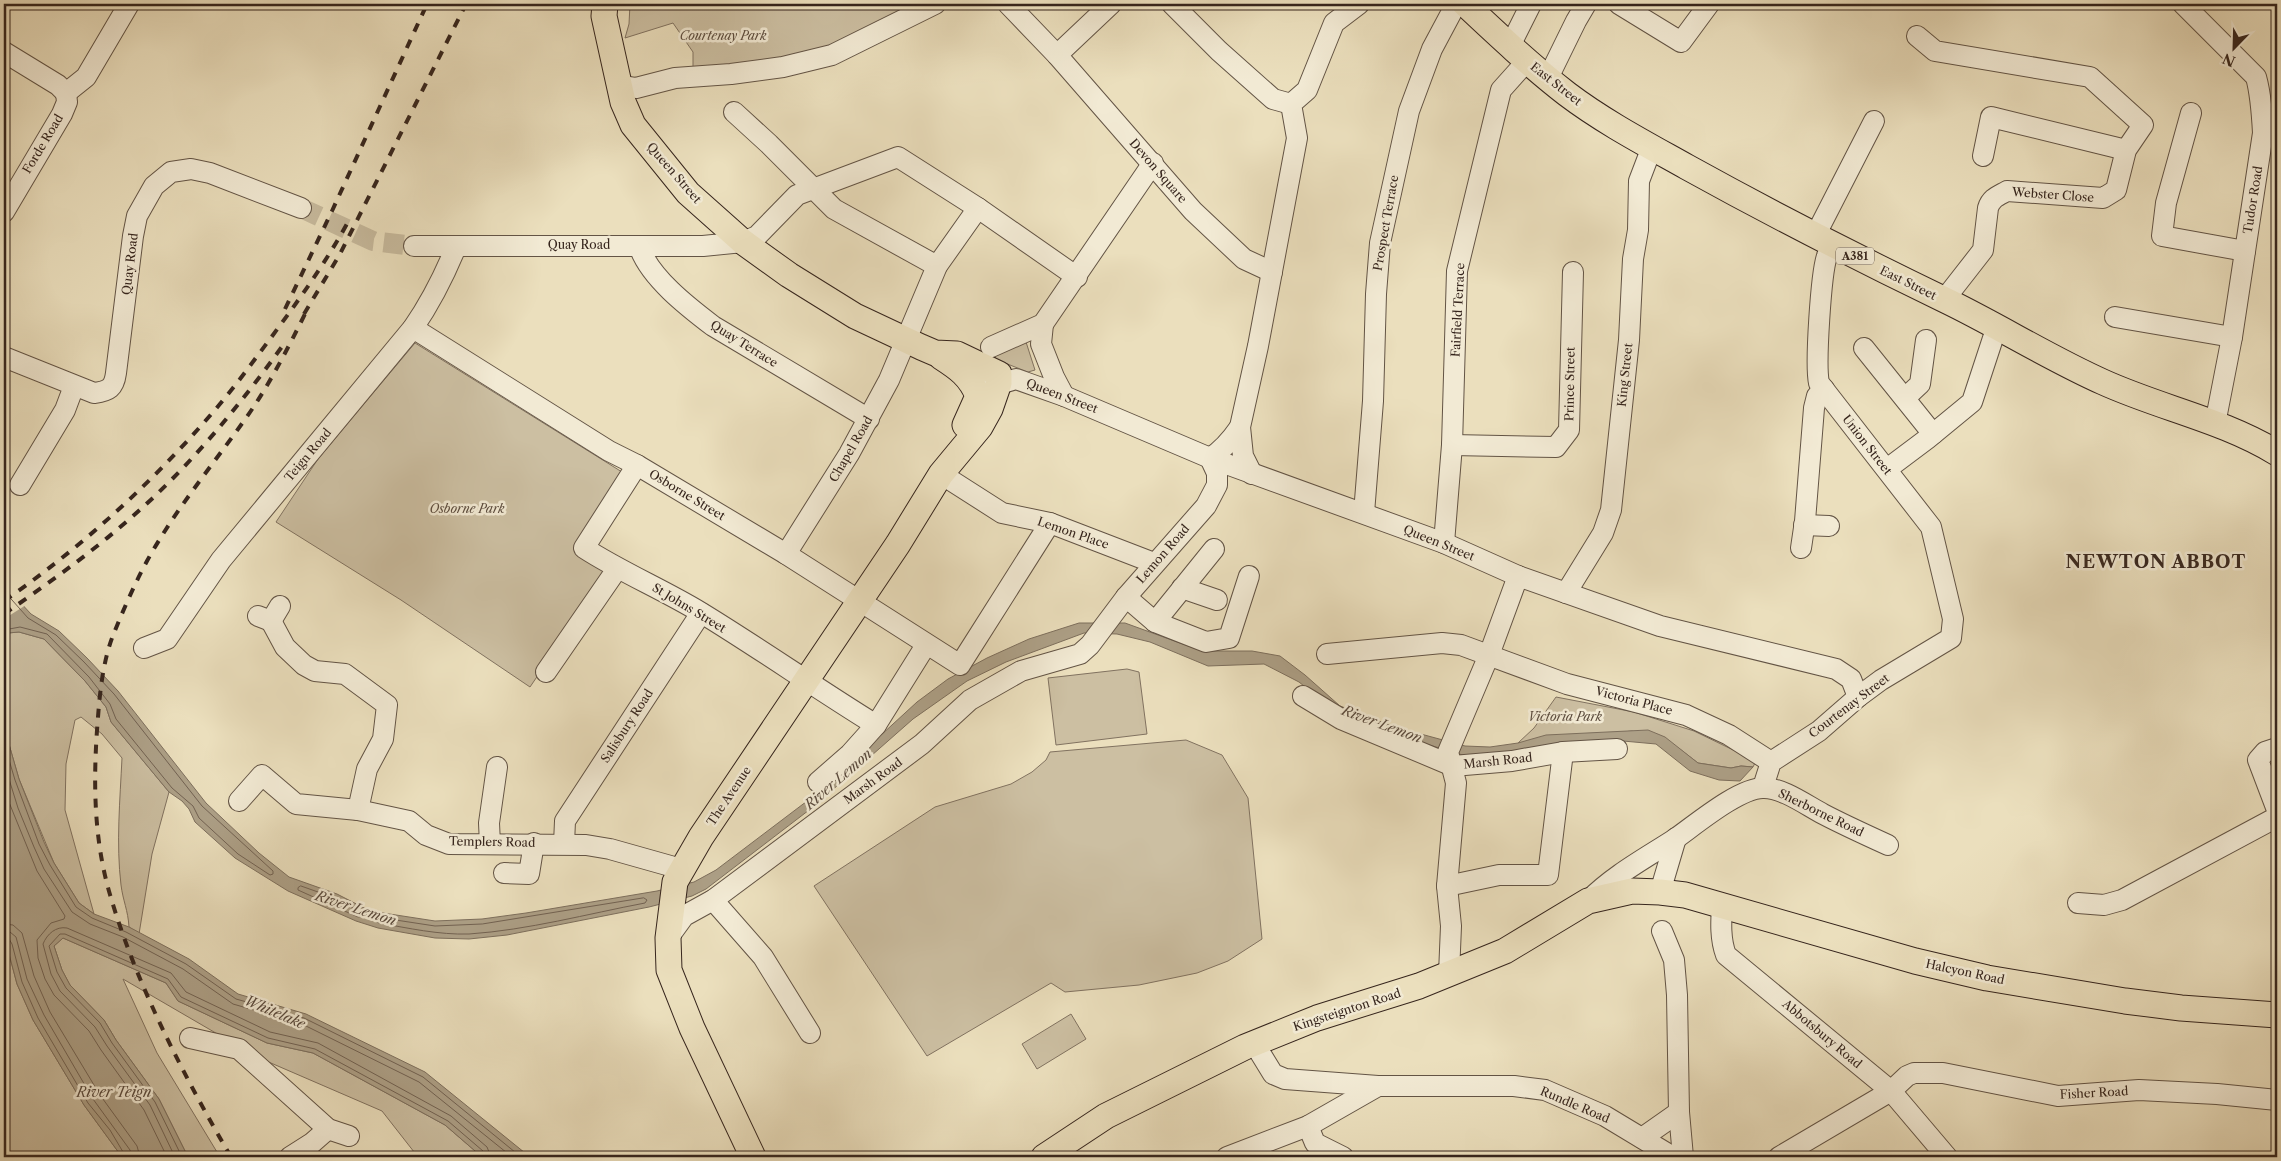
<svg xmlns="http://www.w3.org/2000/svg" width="2281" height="1161" viewBox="0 0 2281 1161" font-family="'Libre Caslon Text',serif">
<rect width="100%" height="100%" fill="#ebdfbd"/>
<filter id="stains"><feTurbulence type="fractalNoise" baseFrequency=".004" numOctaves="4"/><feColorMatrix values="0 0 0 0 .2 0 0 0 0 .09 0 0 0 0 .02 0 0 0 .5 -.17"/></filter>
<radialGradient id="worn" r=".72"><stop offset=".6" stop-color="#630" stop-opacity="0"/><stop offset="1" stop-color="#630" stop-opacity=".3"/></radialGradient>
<g fill="#ccbfa2" stroke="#817260">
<path d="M 630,4 L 921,4 L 874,28 L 788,61 L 693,70 L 693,52 L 673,23 L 625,38 L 629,24 Z"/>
<path d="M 1026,342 L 1035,370 L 1028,372 L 997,360 L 994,355 Z"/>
<path d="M 415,343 L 622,472 L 577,549 L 608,572 L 530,687 L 401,600 L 276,522 L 318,459 Z"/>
<path d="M 19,632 L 44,639 L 85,681 L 106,707 L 111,722 L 169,792 L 152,854 L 139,934 L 129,927 C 128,910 123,901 121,885 C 116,844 120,800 122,758 L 102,734 L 81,717 L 75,720 L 66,764 L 65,810 L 94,914 L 79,903 L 54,863 L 19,779 L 4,727 L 4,637 L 8,633 Z"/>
<path d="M 1127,669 L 1139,672 L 1147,734 L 1056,745 L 1048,678 Z"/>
<path d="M 1556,697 L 1634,712 L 1694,731 L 1756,761 L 1753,767 L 1741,766 L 1731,768 L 1698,763 L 1681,750 L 1632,731 L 1518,743 L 1534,728 Z"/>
<path d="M 1186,740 L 1222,755 L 1248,798 L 1262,939 L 1228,961 L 1197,973 L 1139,985 L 1065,992 L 1051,983 L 927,1056 L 814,886 L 935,807 L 1011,784 L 1032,772 L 1046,760 L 1050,752 Z"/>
<path d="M 4,935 L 17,984 L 33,1020 L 84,1105 L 122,1157 L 4,1157 Z"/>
<path d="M 63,938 L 166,983 L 178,1001 L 267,1043 L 313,1053 L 445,1125 L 482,1157 L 418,1157 L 382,1111 L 257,1057 L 123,979 L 157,1053 L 220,1157 L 188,1157 L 159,1099 L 116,1040 L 104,1020 L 70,985 L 62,970 L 54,946 Z"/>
<path d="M 1071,1014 L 1086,1039 L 1037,1069 L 1022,1044 Z"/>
</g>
<g fill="#ada087" stroke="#7d6f5d">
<path d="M 4,585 L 31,614 L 59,631 L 87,658 L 118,691 L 206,803 L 259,853 L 289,877 L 337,894 L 370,911 L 435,921 L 482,919 L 526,913 L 657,891 L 694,882 L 716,870 L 819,792 L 917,702 L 948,679 L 987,658 L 1029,639 L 1079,623 L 1125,623 L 1202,651 L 1252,651 L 1280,656 L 1305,675 L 1340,706 L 1395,727 L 1465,746 L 1490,747 L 1518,743 L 1546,735 L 1648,730 L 1665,737 L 1698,763 L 1731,768 L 1741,766 L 1753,767 L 1740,781 L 1719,780 L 1690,771 L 1656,744 L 1623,741 L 1466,756 L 1406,738 L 1330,707 L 1299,682 L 1264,664 L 1208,666 L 1150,642 L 1117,634 L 1084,633 L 1006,662 L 967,681 L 913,719 L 813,807 L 706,889 L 692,896 L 649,907 L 507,935 L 469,939 L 435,938 L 378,928 L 356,921 L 288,891 L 235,858 L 195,822 L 189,809 L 182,801 L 169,792 L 111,722 L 106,707 L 85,681 L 44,639 L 19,632 L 8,633 L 4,636 Z"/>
<path d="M 4,727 L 19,779 L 44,842 L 54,863 L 79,903 L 94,914 L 129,927 L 189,959 L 238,994 L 306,1014 L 425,1072 L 530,1157 L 482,1157 L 445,1125 L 313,1053 L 267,1043 L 178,1001 L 166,983 L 63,938 L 54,946 L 62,970 L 70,985 L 104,1020 L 116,1040 L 159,1099 L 188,1157 L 122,1157 L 84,1105 L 33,1020 L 17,984 L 4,935 Z"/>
</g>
<path fill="#ebdfbd" d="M 4,582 L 26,605 L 4,619 Z"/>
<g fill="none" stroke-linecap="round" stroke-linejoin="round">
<g stroke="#726252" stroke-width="1">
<path d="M 4,591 L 28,618 L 56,635 L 84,662 L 114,694 L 202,806 L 273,871 L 273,874 L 270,875 L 238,854 L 199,818 L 193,806 L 172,788 L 116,719 L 110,704 L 89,677 L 47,634 L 20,627 L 4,630"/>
<path d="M 4,743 L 15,780 L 39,844 L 50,865 L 76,907 L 92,918 L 126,932 L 186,964 L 236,999 L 304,1018 L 423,1077 L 521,1157"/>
<path d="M 4,763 L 18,808 L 34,847 L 44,869 L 72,912 L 90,924 L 123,937 L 183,969 L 233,1004 L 302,1024 L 419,1082 L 512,1157"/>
<path d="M 4,790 L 37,871 L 65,916 L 64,919 L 51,923 L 37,940 L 38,958 L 45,979 L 54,995 L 89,1031 L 101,1050 L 144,1110 L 167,1157"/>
<path d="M 301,886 L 335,898 L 362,913 L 363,916 L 358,917 L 298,890 L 298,888 Z"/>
<path d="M 644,898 L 647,900 L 645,903 C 587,914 528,930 469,934 C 439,935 408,928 379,923 L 373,920 L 376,917 L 435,926 L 482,924 Z"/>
<path d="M 4,924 L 13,925 L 22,933 L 34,976 L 50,1012 L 100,1095 L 137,1146 L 140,1157"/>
<path d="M 4,931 L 10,932 L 16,937 L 27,979 L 44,1015 L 93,1099 L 130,1150 L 132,1157"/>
<path d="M 4,937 L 9,939 L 12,944 L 22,982 L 38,1018 L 88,1103 L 110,1130 L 126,1157"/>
<path d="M 175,1157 L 150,1105 L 107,1046 L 95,1027 L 60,991 L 51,974 L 43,944 C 47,934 56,926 67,928 L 171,973 L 186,992 L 270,1032 L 318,1043 L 451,1116 L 487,1147 L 491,1157"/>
<path d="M 182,1157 L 155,1102 L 112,1043 L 100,1023 L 66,988 L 57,972 L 49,946 L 60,934 L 65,934 L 168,979 L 181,997 L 268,1038 L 315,1049 L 448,1121 L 483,1151 L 485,1157"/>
</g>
<path stroke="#c7ba9d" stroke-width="20" stroke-dasharray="20 10" stroke-linecap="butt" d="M 301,208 L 373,241 L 414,246"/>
<g stroke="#635445" stroke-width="22">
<g id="minor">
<path d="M 1008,4 L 1057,55 L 1193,211 L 1244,259 L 1272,272"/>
<path d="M 1172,4 L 1219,51 L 1273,99 L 1291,104"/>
<path d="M 1619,4 L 1681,42 L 1709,4"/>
<path d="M 2183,4 L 2256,77 C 2261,95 2262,114 2263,133 L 2232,337 L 2215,424"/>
<path d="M 1917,36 L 1935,51 L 2090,77 L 2143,125 L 2126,150 L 2116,190 L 2103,198 L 2007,191 C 1998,196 1991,198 1988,208 L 1983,250 L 1944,300"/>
<path d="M 1510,46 L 1531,4"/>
<path d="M 4,52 L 58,85 L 66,93"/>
<path d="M 1057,55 L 1111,4"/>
<path d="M 1548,78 L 1576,21 L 1586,4"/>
<path d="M 618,85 L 636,88 L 675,78 L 731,74 L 783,67 L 832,55 L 935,4"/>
<path d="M 66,93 L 86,77 L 129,4"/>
<path d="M 734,112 L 769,144 L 834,209 L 937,266"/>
<path d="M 2191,113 L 2166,203 L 2162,236 L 2245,251"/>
<path d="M 1983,156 L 1991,117 L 2126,150"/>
<path d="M 4,212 L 62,114 L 67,102 L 66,93"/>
<path d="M 1815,236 L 1874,121"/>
<path d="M 414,246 L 703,246 L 743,242 L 757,236 L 797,195 L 898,157 L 978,208 L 1077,277"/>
<path d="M 639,246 C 649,277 688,307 713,326 L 869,419"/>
<path d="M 2115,317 L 2232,337"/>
<path d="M 1043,324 L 1041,344 L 1054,377 L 1064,396"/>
<path d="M 413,328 L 609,451 L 637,465 L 786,554 L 960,665 L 1050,523"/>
<path d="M 991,347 L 1043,324 L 1153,163"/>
<path d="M 1864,348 L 1933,434"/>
<path d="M 4,357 L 94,393 C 109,391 114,388 116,373 L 133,236 L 137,216 L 154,186 L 171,172 L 191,169 L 210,173 L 301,208"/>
<path d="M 986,388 L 1016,379 L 1064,396 L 1210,458 L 1444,543 L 1518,576 L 1660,626 L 1836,669 L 1851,679 L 1858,697"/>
<path d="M 1905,398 L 1920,384 L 1926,340"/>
<path d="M 1452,445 L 1556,447 L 1569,430 L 1573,272"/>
<path d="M 637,465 L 584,548 C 621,572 662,589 700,612 C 759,648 816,688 876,725"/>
<path d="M 1887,469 L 1927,439 L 1972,402 L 1997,326"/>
<path d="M 941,474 L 1002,513 L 1050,523 L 1154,563"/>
<path d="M 1252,474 L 1243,456 L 1240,427 L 1258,346 L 1297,138 L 1291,104 L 1307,90 L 1334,23 L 1359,4"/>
<path d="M 20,485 L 65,410 L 74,386"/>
<path d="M 1364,513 L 1373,401 L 1376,294 L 1380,243 L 1409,111 L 1432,49 L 1456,4"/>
<path d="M 1804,525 L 1829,526"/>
<path d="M 1444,543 L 1452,445 L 1457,271 L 1501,90 L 1527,61"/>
<path d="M 1801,548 L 1805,521 L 1814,408 L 1817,396 L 1824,389"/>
<path d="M 786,554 L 849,454 L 889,380 L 937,266 L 978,208"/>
<path d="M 1182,588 L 1217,600"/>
<path d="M 1566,593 L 1603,533 L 1611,510 L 1629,340 L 1633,259 L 1638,230 L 1639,181 L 1652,147"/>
<path d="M 1126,597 L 1155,622 L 1214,549"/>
<path d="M 258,616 L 271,621 L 280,606"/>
<path d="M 271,621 L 285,647 L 304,665 L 315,671 L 345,674 L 387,705 L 383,739 L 367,769 L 358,810"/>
<path d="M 1155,622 L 1206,642 L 1229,638 L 1249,576"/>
<path d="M 144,648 L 167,639 L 221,560 L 413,328 C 431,302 444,276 456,247"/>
<path d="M 1327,654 L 1442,643 L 1461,645 L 1567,684 L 1686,715 L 1729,735 L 1771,762"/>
<path d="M 546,672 L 617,569"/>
<path d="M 1303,696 L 1341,719 L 1453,766 L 1512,761 L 1563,752 L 1617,749"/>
<path d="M 2277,748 L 2265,752 L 2258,760 L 2277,810"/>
<path d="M 818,782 L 850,754 L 876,725 L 926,645"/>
<path d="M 1763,787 L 1771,762 L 1819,731 L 1858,697 L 1881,680 L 1951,638 L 1953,619 L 1931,527 L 1819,383 C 1815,365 1821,273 1827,256 C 1828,252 1831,249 1833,246"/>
<path d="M 239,801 L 262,775 L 296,804 L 358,810 L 409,821 L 426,835 L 449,844 L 586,845 L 610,849 L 681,869"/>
<path d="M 490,844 L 489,823 L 497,767"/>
<path d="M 564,844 L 565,821 L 701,613"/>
<path d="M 504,873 L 529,874 L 534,843"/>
<path d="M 1447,886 L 1499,875 L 1548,875 L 1563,752"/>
<path d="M 1660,892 L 1676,838"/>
<path d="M 713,900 L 763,957 L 810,1033"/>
<path d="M 1588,901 C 1614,875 1644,859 1675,839 C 1695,825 1740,787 1764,788 C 1783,788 1806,805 1823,814 C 1844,825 1866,835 1888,845"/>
<path d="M 2078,903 L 2104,905 L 2122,900 L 2277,817"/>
<path d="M 1722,905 C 1721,922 1720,939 1726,955 L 1891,1091 L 1947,1157"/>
<path d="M 1662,931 L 1674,960 L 1677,995 L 1679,1112 L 1683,1157"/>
<path d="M 668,938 L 684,916 L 713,900 L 922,744 L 970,700 L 1021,671 L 1080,654 L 1090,645 L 1126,597 L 1206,506 L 1217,485 L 1217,473 L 1210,458 C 1223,450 1231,440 1240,427"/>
<path d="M 1449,974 L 1451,926 L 1447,886 L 1456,783 L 1448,752 L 1489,655 L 1518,576"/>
<path d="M 190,1038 L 239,1049 L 328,1129 L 349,1136"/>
<path d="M 1254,1043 L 1273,1074 L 1285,1079 L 1378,1086 L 1514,1086 L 1545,1090 L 1605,1116 L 1673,1157"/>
<path d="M 1308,1126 L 1315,1143 L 1343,1157"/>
<path d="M 1642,1138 L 1679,1112"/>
<path d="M 290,1157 L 312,1143 L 328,1129"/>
<path d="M 1227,1157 L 1308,1126 L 1378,1086"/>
<path d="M 1779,1157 L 1891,1091 L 1907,1076 L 1914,1073 L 1943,1073 L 2058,1096 L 2139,1090 L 2217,1094 L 2277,1100"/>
</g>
</g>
<g stroke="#36251d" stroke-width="27">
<g id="major">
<path d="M 605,4 L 604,16 L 623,102 L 633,125 L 688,193 L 743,242 L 789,275 L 855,316 L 921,347 L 935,353 L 957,354 L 999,374 L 999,383 L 990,409 L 980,427 L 941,474 L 898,544 L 701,837 L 675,882 L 668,938 L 669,970 L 692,1028 L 753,1157"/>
<path d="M 1465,4 C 1498,35 1531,66 1567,94 C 1604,122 1646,144 1687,167 C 1772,214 1858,258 1945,300 C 1999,326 2049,358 2103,382 C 2160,408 2223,420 2277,453"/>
<path d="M 941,357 C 958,368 970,376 978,396 L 965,425"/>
<path d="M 1044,1157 L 1106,1116 L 1245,1047 L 1317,1018 L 1419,986 L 1505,951 L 1588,901 L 1632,891 L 1660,892 L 1685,895 L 1915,961 L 1987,978 L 2125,1001 L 2181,1008 L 2277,1015"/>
</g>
</g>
<use href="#minor" stroke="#f2ead4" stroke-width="20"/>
<use href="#major" stroke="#ebdfbd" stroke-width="25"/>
<g stroke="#36251d" stroke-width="4" stroke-dasharray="9 9" stroke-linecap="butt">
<path d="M 285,309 L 332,211 L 427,4"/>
<path d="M 304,314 L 340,254 L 466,4"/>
<path d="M 4,601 C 82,547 152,483 214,411 C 234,388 252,363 270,339 C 298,301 325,264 348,222"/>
<path d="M 4,614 C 52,581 99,547 142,508 C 196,459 244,400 286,341"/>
<path d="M 231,1157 C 185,1078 137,986 111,898 C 93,839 93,778 98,717 C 100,691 103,663 112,638 C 122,613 134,585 147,561 C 175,510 212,466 246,418 C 270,384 289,346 308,308"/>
</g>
</g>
<g text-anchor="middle" stroke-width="5" stroke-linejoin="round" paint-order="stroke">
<rect fill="#f2ead4" stroke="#6e6054" stroke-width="1" x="1836" y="247.5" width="38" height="17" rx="4"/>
<g font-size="11" font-weight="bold" fill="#36251d">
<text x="1855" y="260">A381</text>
</g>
<g font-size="12" font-style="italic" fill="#5c4c3e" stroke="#f2ead4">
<text x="723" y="40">Courtenay Park</text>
<text x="467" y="513">Osborne Park</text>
<text x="1565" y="721">Victoria Park</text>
</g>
<g font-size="12" fill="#36251d" stroke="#f2ead4">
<text transform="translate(1556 84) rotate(38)" y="4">East Street</text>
<text transform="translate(43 144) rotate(-59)" y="4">Forde Road</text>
<text transform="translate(1158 171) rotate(49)" y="4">Devon Square</text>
<text transform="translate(674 173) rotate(49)" y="4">Queen Street</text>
<text transform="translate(2053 195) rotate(4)" y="4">Webster Close</text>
<text transform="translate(2253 200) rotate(-81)" y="4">Tudor Road</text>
<text transform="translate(1386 223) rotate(-80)" y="4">Prospect Terrace</text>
<text x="579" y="249">Quay Road</text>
<text transform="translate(130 264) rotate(-83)" y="4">Quay Road</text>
<text transform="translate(1908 283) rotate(26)" y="4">East Street</text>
<text transform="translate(1458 310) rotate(-87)" y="4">Fairfield Terrace</text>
<text transform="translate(744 344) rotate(32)" y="4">Quay Terrace</text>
<text transform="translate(1625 375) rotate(-84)" y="4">King Street</text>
<text transform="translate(1570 384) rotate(-89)" y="4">Prince Street</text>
<text transform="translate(1062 396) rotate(21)" y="4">Queen Street</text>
<text transform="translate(1867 445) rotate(52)" y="4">Union Street</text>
<text transform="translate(851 449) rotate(-60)" y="4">Chapel Road</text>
<text transform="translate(308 455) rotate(-50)" y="4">Teign Road</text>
<text transform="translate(687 495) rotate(31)" y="4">Osborne Street</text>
<text transform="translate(1073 533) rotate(19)" y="4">Lemon Place</text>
<text transform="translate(1439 543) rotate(22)" y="4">Queen Street</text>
<text transform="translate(1163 554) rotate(-49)" y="4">Lemon Road</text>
<text transform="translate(689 608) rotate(31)" y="4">St Johns Street</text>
<text transform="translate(1634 701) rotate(15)" y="4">Victoria Place</text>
<text transform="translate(1849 706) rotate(-37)" y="4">Courtenay Street</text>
<text transform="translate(627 726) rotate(-57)" y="4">Salisbury Road</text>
<text transform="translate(1498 761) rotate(-6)" y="4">Marsh Road</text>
<text transform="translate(873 781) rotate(-36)" y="4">Marsh Road</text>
<text transform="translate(729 796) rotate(-56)" y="4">The Avenue</text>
<text transform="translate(1821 813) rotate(26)" y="4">Sherborne Road</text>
<text transform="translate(492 842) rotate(1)" y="4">Templers Road</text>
<text transform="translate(1965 972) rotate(12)" y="4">Halcyon Road</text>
<text transform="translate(1347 1010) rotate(-18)" y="4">Kingsteignton Road</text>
<text transform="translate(1822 1034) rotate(40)" y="4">Abbotsbury Road</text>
<text transform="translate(2094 1093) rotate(-3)" y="4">Fisher Road</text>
<text transform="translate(1575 1105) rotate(23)" y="4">Rundle Road</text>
</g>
<g font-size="14" font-style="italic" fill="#5a4a3d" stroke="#f2ead4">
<text transform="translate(1382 724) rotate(20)" y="5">River Lemon</text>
<text transform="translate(838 779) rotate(-41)" y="5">River Lemon</text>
<text transform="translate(356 908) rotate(18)" y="5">River Lemon</text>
<text transform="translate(275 1012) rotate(23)" y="5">Whitelake</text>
<text x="114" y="1097">River Teign</text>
</g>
<g font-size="18" font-weight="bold" letter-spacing="1" fill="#36251d" stroke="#f2ead4">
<text x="2156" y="568">NEWTON ABBOT</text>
</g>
</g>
<rect width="2281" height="1161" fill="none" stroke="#ebdfbd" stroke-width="20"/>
<rect x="5" y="5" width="2271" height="1151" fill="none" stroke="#36251d" stroke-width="2.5"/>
<rect x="10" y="10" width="2261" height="1141" fill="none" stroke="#36251d"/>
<g transform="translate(2234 48) rotate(203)" stroke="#f2ead4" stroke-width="4" paint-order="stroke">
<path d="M0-4L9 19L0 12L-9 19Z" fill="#36251d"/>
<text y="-8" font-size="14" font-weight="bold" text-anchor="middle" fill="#36251d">N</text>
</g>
<rect width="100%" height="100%" filter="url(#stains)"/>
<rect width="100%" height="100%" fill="url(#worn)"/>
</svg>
